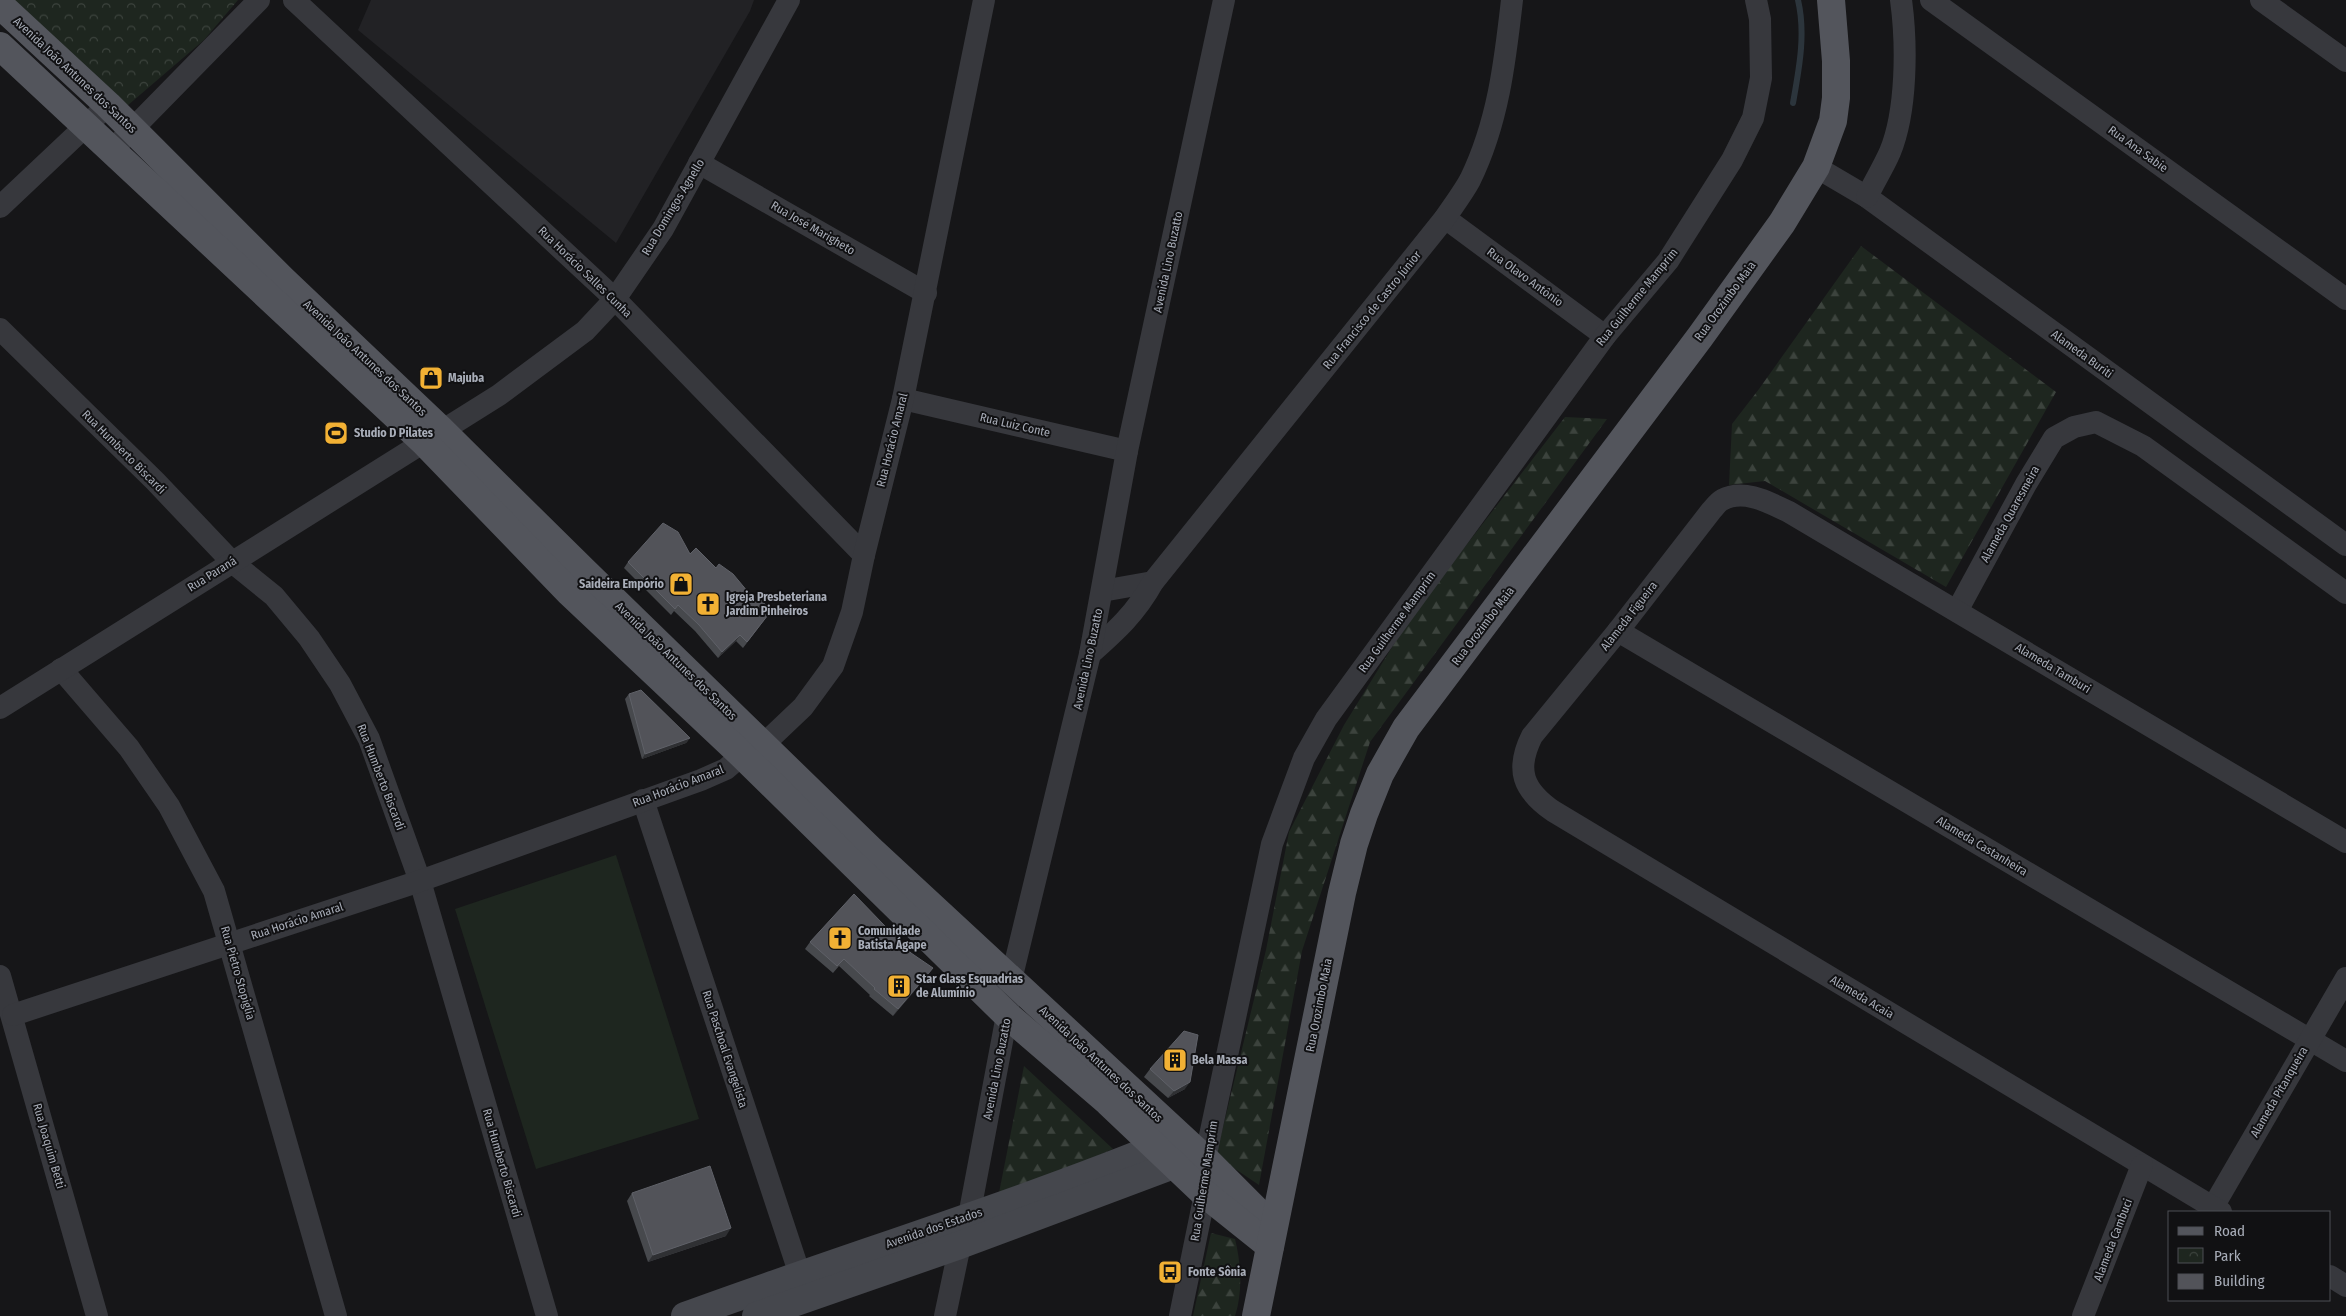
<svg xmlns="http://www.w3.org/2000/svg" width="2346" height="1316" viewBox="0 0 2346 1316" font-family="'Fira Sans Condensed',sans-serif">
<defs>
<pattern id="forest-firs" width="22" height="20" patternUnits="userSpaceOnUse" patternTransform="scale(1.25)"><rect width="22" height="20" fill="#1e261f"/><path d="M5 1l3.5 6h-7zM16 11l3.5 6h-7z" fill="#3c433d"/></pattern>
<pattern id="park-crowns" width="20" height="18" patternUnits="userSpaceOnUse" patternTransform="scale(1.25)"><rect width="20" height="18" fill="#1e261f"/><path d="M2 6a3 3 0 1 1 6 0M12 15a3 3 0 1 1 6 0" fill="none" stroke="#3c433d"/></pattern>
</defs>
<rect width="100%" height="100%" fill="#161618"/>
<path fill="#222225" d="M 371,0 L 754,0 L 750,11 L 616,243 L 358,30 Z"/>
<path fill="#1e261f" d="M 616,855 L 699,1119 L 536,1169 L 455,909 Z"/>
<g fill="url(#forest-firs)">
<path d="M 1861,246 L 2056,392 L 1946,587 L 1765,481 L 1729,485 L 1732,424 L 1759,389 Z"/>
<path d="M 1565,417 L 1607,419 L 1370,742 L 1302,951 L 1259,1185 L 1216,1156 L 1266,950 L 1289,832 L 1344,725 L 1410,618 Z"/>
<path d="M 1024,1066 L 1113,1149 L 998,1198 Z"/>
<path d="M 1211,1233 L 1235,1239 C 1241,1264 1243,1291 1235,1316 L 1193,1316 Z"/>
</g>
<path fill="url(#park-crowns)" d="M 9,0 L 238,0 L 204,40 L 127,106 Z"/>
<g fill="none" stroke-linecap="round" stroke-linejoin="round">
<path stroke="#2c353c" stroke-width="6" d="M 1793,103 C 1799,69 1806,34 1798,0"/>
<g stroke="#37383d" stroke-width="22">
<path d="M 294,0 L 615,299 L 864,555"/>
<path d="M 1931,0 L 2346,299"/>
<path d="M 2261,0 L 2346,61"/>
<path d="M 112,150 L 259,0"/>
<path d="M 699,163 L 926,293"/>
<path d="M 1816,167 L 1867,197 L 2346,545"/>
<path d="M 1867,197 C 1874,182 1883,168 1890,152 C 1907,111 1907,44 1901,0"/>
<path d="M 0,207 L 108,105"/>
<path d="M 1445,218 L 1605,336"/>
<path d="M 0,329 L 155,481 L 232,562 L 274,596 L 309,638 L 340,684 L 369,739 L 420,881 L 547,1316"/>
<path d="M 903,399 L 1127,451"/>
<path d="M 1102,591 L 1153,582"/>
<path d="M 1957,611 L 2026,484 L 2054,438 L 2074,427 L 2096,422 L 2143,446 L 2346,593"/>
<path d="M 1618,631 L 2346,1061"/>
<path d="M 1090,654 C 1116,631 1136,613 1153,582 L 1445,218 C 1453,206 1463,193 1470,180 C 1498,123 1505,62 1512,0"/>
<path d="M 61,669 L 129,748 L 169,806 L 214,891 L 336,1316"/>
<path d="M 0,708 L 499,395 L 585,331 L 615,299 L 663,229 L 789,0"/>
<path d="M 643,800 L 805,1290"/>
<path d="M 0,976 L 97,1316"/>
<path d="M 13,1015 L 420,881 L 701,780 L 726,769 L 742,755 L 763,745 L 803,707 L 833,666 L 852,612 L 864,555 L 903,399 L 984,0"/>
<path d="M 2213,1207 L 2346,978"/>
<path d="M 2221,1212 L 1553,811 C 1523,790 1515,770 1532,736 L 1618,631 L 1711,511 C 1714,508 1718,502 1722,500 C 1744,488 1770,503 1789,512 L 2346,842"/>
<path d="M 2330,1276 L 2346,1286"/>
<path d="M 945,1316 L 960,1245 L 969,1216 L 1007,1015 L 1011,980 L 1090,654 L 1127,451 L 1224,0"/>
<path d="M 1180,1316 L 1205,1194 L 1205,1159 L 1272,844 L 1304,758 L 1326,719 L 1605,336 L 1668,261 L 1732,160 L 1753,118 L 1761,78 L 1760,19 L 1756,0"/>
<path d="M 2083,1316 L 2142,1165"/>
</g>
<g stroke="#45474d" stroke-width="28">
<path d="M 685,1316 C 849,1256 1016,1205 1177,1139"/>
<path d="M 756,1316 L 960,1245 L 1195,1157"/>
</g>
<g stroke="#53555c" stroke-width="28">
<path d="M 0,5 L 108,105 L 283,280 L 441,430 L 584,571 L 871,850 L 1205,1159 L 1273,1227"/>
<path d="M 0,46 L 424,442 L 569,592 L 742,755 L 1007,1015 L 1108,1102 L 1205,1194 L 1270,1246"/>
<path d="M 1256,1316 L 1342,893 L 1354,844 L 1364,814 L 1380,774 L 1406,728 L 1700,337 L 1782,223 L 1816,167 L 1833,121 L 1836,98 L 1836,61 L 1831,0"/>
</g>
</g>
<g fill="#47494d">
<path d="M 690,554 L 716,568 L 771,611 L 743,648 L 736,641 L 718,658 L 695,631 L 674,611 L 671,615 L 624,568 L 628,562 Z"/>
<path d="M 629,694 L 690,738 L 686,743 L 642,759 L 625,699 Z"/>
<path d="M 810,942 L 928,975 L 893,1016 L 869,996 L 870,995 L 839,966 L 833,973 L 805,949 Z"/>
<path d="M 1150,1069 L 1185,1089 L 1168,1098 L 1144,1077 Z"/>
<path d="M 632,1193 L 726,1236 L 648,1262 L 627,1201 Z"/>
</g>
<g fill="#2f3033">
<path d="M 740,635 L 736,641 L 718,658 L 722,652 Z"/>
<path d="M 690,738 L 686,743 L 642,759 L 645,754 Z"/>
<path d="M 933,968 L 928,975 L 893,1016 L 898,1009 Z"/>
<path d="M 1190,1082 L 1185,1089 L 1168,1098 L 1174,1091 Z"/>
<path d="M 731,1228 L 726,1236 L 648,1262 L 653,1255 Z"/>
</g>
<g fill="#525359" stroke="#5f6168">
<path d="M 663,523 L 678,532 L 690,554 L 696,548 L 716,568 L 719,564 L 733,574 L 748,592 L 761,600 L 771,611 L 747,642 L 740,635 L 722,652 L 699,625 L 678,605 L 675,609 L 628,562 Z"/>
<path d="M 641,690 L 690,738 L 645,754 L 629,694 Z"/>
<path d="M 854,894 L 911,953 L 933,968 L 898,1009 L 874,989 L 875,988 L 844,959 L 837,966 L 810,942 Z"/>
<path d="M 1184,1031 L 1198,1035 L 1190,1082 L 1174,1091 L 1150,1069 Z"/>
<path d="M 710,1166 L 731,1228 L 653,1255 L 632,1193 Z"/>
</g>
<defs>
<g id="shop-square" transform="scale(1.25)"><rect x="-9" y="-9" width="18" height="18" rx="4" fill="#f2b134" stroke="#111113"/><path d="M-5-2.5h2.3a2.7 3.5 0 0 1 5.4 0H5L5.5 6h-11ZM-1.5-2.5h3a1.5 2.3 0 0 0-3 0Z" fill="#111"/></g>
<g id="stadium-square" transform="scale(1.25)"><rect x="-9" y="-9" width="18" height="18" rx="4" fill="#f2b134" stroke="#111113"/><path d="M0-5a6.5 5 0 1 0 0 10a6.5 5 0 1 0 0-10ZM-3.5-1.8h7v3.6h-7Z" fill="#111"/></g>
<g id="church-square" transform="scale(1.25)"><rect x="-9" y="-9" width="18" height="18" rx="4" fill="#f2b134" stroke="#111113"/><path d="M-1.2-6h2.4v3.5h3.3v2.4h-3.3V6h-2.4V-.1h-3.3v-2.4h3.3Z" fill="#111"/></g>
<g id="building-square" transform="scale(1.25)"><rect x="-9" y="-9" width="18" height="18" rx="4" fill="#f2b134" stroke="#111113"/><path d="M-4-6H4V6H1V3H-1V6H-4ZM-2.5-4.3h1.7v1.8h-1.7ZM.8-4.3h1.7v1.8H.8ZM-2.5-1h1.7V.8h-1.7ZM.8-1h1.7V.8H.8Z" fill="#111"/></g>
<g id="bus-square" transform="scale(1.25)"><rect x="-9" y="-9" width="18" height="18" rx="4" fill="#f2b134" stroke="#111113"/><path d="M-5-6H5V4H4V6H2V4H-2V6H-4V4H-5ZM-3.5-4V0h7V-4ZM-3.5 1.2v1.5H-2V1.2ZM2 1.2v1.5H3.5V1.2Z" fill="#111"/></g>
</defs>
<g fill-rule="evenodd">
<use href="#shop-square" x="431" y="378"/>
<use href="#stadium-square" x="336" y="433"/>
<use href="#shop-square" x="681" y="584"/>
<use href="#church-square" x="708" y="604"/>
<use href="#church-square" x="840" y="938"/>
<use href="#building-square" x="899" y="986"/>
<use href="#building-square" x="1175" y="1060"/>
<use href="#bus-square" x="1170" y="1272"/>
</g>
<g text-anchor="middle" stroke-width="4" stroke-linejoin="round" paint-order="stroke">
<g font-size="12" fill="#a8adb8" stroke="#111113">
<text transform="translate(75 75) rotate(43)" y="4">Avenida João Antunes dos Santos</text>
<text transform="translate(2138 149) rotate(36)" y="4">Rua Ana Sabie</text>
<text transform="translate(673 207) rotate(-59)" y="4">Rua Domingos Agnello</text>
<text transform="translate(813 228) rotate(30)" y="4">Rua José Marigheto</text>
<text transform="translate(1168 262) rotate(-78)" y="4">Avenida Lino Buzatto</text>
<text transform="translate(585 272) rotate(44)" y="4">Rua Horácio Salles Cunha</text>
<text transform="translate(1525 277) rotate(36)" y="4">Rua Olavo Antônio</text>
<text transform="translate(1637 297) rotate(-51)" y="4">Rua Guilherme Mamprim</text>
<text transform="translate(1725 301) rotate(-54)" y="4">Rua Orozimbo Maia</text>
<text transform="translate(1372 310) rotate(-51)" y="4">Rua Francisco de Castro Júnior</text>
<text transform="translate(2082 354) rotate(36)" y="4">Alameda Buriti</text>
<text transform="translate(365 358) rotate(43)" y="4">Avenida João Antunes dos Santos</text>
<text transform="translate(1015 425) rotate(13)" y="4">Rua Luiz Conte</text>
<text transform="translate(892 440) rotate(-76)" y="4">Rua Horácio Amaral</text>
<text transform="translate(124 452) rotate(45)" y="4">Rua Humberto Biscardi</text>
<text transform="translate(2010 514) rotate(-61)" y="4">Alameda Quaresmeira</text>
<text transform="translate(212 574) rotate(-32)" y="4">Rua Paraná</text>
<text transform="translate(1629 616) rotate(-52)" y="4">Alameda Figueira</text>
<text transform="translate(1397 622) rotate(-54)" y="4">Rua Guilherme Mamprim</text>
<text transform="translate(1483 626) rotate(-53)" y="4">Rua Orozimbo Maia</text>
<text transform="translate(1088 659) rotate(-78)" y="4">Avenida Lino Buzatto</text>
<text transform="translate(676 661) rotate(44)" y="4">Avenida João Antunes dos Santos</text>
<text transform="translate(2053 668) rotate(31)" y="4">Alameda Tamburi</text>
<text transform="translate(381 777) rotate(69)" y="4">Rua Humberto Biscardi</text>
<text transform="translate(678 786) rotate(-21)" y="4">Rua Horácio Amaral</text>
<text transform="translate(1982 846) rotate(31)" y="4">Alameda Castanheira</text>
<text transform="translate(297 921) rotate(-18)" y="4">Rua Horácio Amaral</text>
<text transform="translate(238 973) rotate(74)" y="4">Rua Pietro Stopiglia</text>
<text transform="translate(1862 997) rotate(31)" y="4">Alameda Acaia</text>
<text transform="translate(1319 1005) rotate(-79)" y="4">Rua Orozimbo Maia</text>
<text transform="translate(725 1049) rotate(72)" y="4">Rua Paschoal Evangelista</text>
<text transform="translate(1101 1064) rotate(43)" y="4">Avenida João Antunes dos Santos</text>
<text transform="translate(997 1069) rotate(-79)" y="4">Avenida Lino Buzatto</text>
<text transform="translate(2279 1092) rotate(-60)" y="4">Alameda Pitanqueira</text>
<text transform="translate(49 1146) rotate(74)" y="4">Rua Joaquim Betti</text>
<text transform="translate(502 1163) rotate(74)" y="4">Rua Humberto Biscardi</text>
<text transform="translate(1204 1181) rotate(-81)" y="4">Rua Guilherme Mamprim</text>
<text transform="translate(934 1228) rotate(-19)" y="4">Avenida dos Estados</text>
<text transform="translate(2113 1240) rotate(-69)" y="4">Alameda Cambuci</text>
</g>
<g font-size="12" font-weight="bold" fill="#a8adb8" stroke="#111113" text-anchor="start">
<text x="448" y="382">Majuba</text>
<text x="354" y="437">Studio D Pilates</text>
<text x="664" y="588" text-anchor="end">Saideira Empório</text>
<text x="726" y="601">Igreja Presbeteriana<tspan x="726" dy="14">Jardim Pinheiros</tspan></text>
<text x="858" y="935">Comunidade<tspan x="858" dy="14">Batista Ágape</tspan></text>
<text x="916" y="983">Star Glass Esquadrias<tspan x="916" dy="14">de Alumínio</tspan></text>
<text x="1192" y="1064">Bela Massa</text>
<text x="1188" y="1276">Fonte Sônia</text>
</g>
</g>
<rect x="2168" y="1211" width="162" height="90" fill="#111113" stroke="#4d4f55"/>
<rect x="2178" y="1227" width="25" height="8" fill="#53555c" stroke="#4d4f55"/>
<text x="2214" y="1236" font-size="15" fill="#a8adb8">Road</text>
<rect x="2178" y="1248" width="25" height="15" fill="url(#park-crowns)" stroke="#4d4f55"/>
<text x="2214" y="1261" font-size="15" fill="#a8adb8">Park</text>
<rect x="2178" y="1274" width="25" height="15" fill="#525359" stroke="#4d4f55"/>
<text x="2214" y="1286" font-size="15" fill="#a8adb8">Building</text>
</svg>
